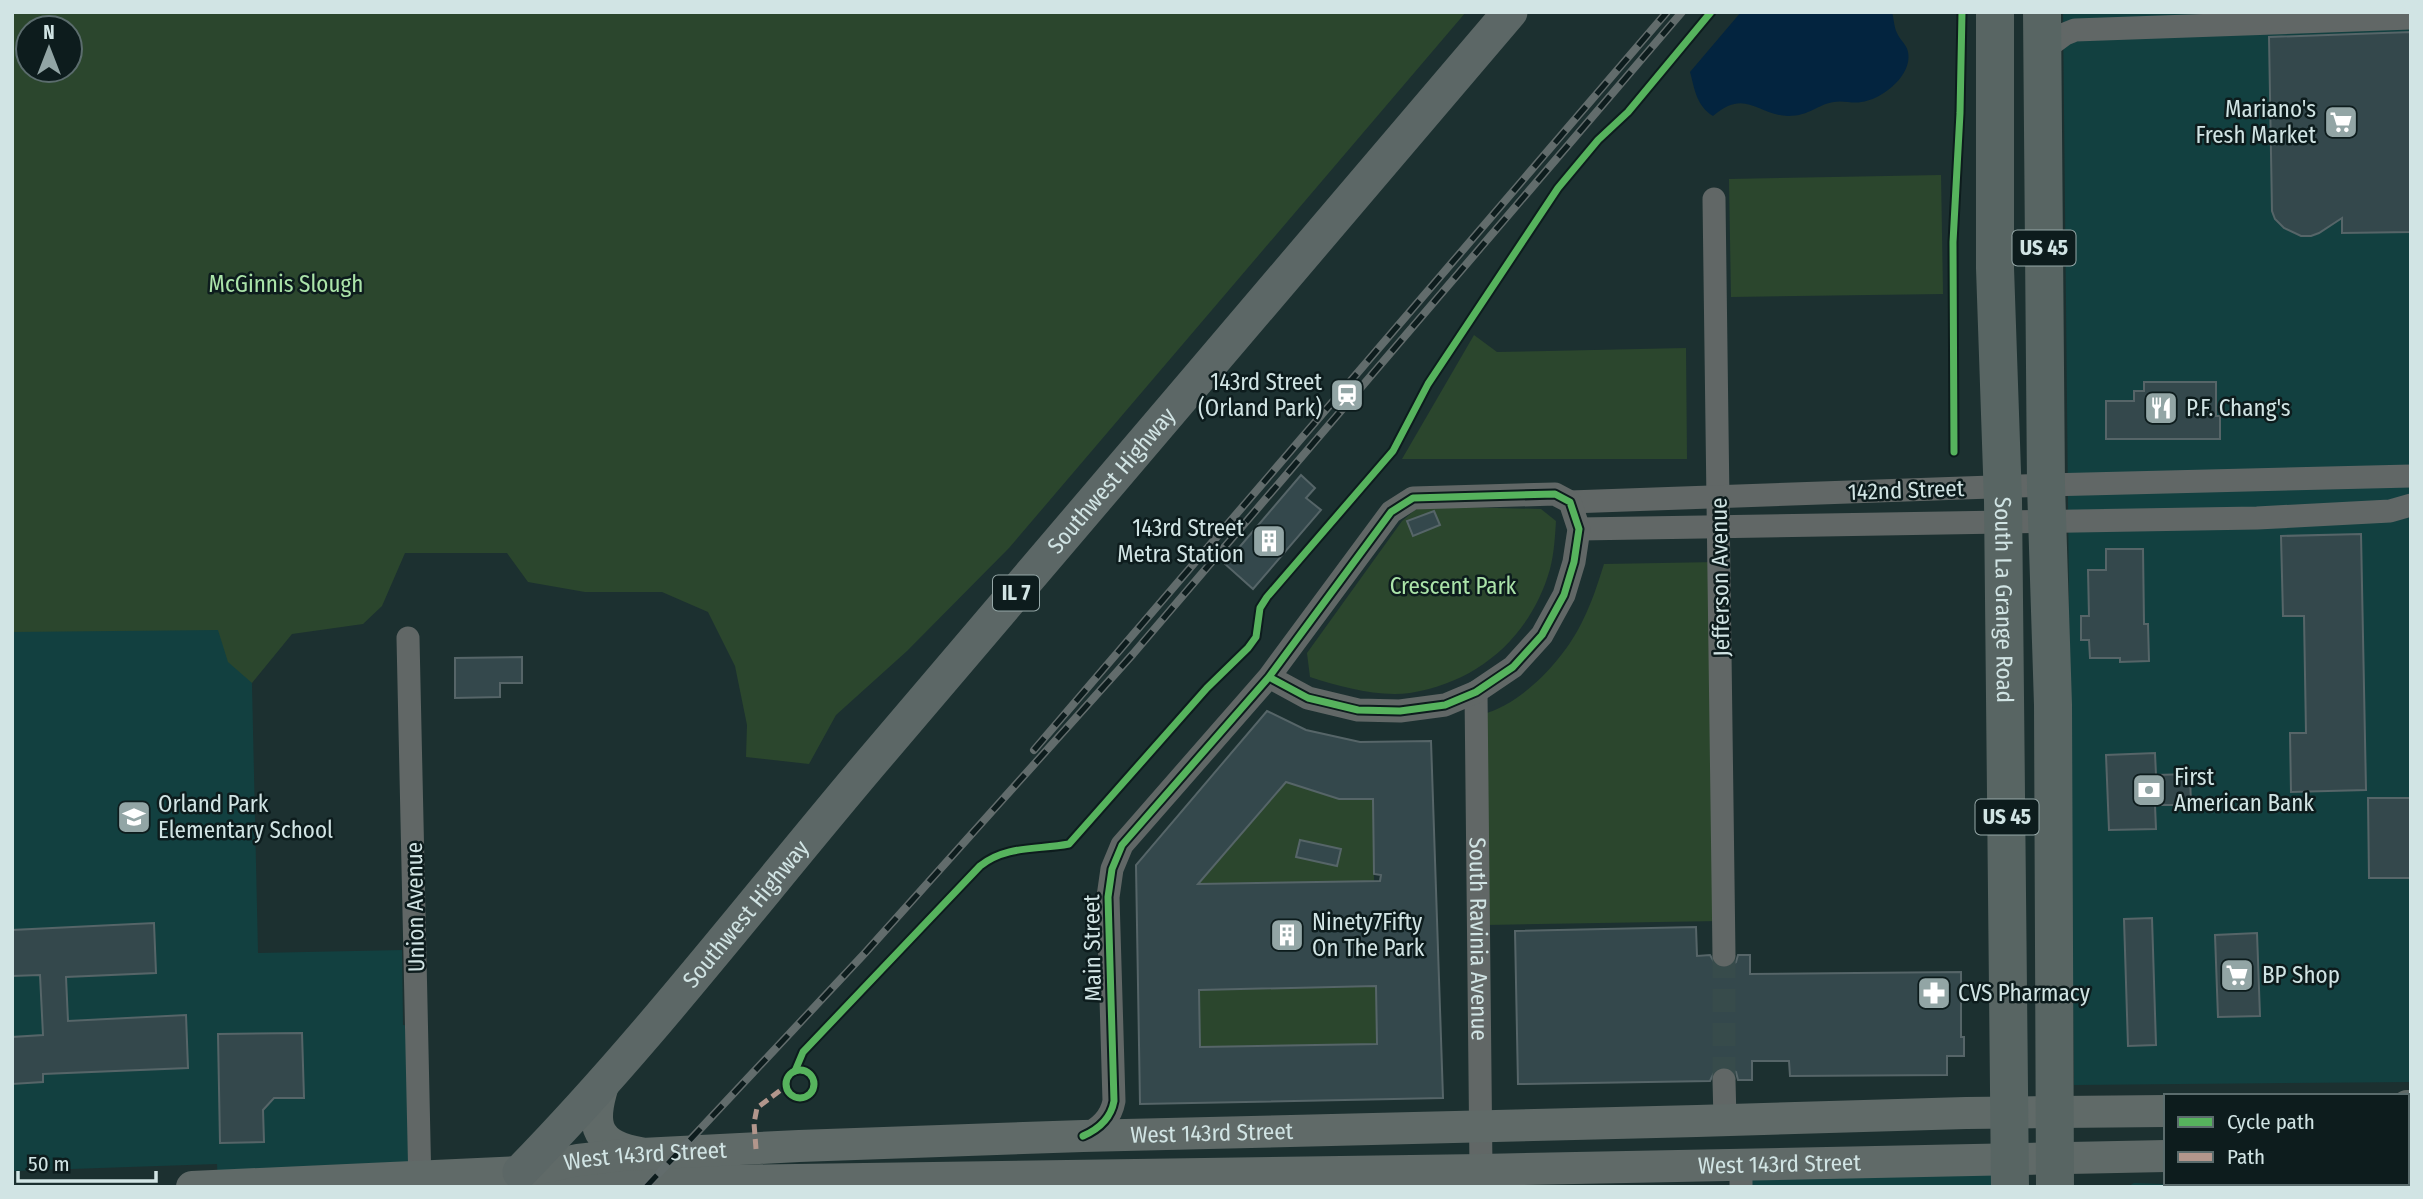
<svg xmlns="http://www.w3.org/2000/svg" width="2423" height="1199" viewBox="0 0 2423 1199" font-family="'Fira Sans Condensed',sans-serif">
<rect width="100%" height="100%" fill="#1c3030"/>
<g fill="#124040">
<path d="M 2063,12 L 2241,12 L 2241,33 L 2411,28 L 2411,1082 L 2074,1085 Z"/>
<path d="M 250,596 L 258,953 L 402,950 L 403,1025 L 414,1026 L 417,1174 L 218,1183 L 217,1164 L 12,1171 L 12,599 Z"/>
<path d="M 2005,1163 L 2005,1187 L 1745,1187 L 1745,1168 Z"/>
<path d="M 2407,1169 L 2411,1169 L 2411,1187 L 2127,1187 L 2134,1183 L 2190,1185 L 2217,1183 L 2407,1183 Z"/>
</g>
<g fill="#2b462d" fill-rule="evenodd">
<path d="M 12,12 L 1466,12 L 1009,548 L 907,651 L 836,715 L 809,764 L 746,757 L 747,725 L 735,666 L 708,612 L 662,592 L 585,592 L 528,582 L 507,553 L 405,553 L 382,606 L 363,624 L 292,634 L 252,683 L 228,662 L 218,630 L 12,632 ZM 70,28 L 70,70 L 28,70 L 28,28 Z"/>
<path d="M 1941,175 L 1943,294 L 1731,297 L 1729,179 Z"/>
<path d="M 1474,335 L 1497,352 L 1686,348 L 1687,459 L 1402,459 Z"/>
<path d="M 1457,507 L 1541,509 L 1556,521 C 1555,537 1554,554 1550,569 C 1531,636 1479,682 1410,693 C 1377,697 1341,687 1310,677 L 1307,653 L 1402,521 L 1416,509 Z"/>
<path d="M 1718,562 L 1720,921 L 1486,925 L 1483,714 C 1523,704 1566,657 1583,620 C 1592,602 1598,583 1604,564 Z"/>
<path d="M 1286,782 L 1339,799 L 1373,799 L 1374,881 L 1198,884 Z"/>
<path d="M 1376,986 L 1377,1044 L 1200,1047 L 1199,990 Z"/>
</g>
<path fill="#03243f" d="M 1741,12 L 1892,12 C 1894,19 1894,27 1897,33 C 1900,40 1907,45 1908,52 C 1913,75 1882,100 1861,102 C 1853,104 1843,100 1834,102 C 1818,104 1810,116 1788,116 C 1756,115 1746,88 1713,116 C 1696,105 1695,90 1690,72 Z"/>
<g fill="#34484c" stroke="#566568" stroke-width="2" fill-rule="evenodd">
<path d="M 2411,32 L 2411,232 L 2342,233 L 2342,218 L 2319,233 L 2311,236 L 2301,236 L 2284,228 L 2275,219 L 2272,211 L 2269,37 Z"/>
<path d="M 2144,382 L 2216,382 L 2216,416 L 2220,416 L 2220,439 L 2106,439 L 2106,401 L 2134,401 L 2134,391 L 2144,391 Z"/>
<path d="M 1301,475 L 1315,488 L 1306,498 L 1321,510 L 1253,589 L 1225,564 Z"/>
<path d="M 1434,511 L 1440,525 L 1413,536 L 1407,521 Z"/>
<path d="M 2361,534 L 2366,790 L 2291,792 L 2290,733 L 2306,733 L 2304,616 L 2283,616 L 2281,536 Z"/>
<path d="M 2106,549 L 2143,549 L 2144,624 L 2148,624 L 2149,661 L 2120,662 L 2120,658 L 2090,658 L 2089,640 L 2081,640 L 2081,616 L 2089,616 L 2088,570 L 2106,570 Z"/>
<path d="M 522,657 L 522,683 L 500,683 L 500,697 L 455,698 L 455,658 Z"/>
<path d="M 1267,711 L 1306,730 L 1360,742 L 1431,741 L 1443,1098 L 1140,1104 L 1136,865 ZM 1286,782 L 1339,799 L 1373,799 L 1374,874 L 1381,875 L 1380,881 L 1198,884 ZM 1376,986 L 1377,1044 L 1200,1047 L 1199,990 Z"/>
<path d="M 2155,753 L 2156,775 L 2190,774 L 2191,805 L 2155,805 L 2156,829 L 2109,830 L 2106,755 Z"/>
<path d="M 2368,798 L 2411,798 L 2411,878 L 2369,878 Z"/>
<path d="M 1300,840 L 1341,849 L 1337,866 L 1296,857 Z"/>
<path d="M 2152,918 L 2156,1045 L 2128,1046 L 2124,919 Z"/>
<path d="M 154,923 L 156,973 L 66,977 L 68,1021 L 186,1015 L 188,1068 L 43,1074 L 43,1082 L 12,1084 L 12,1037 L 43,1035 L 40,975 L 12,976 L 12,930 Z"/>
<path d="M 1696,927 L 1697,956 L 1710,955 L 1717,967 L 1725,969 L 1736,962 L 1738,955 L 1750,955 L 1750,974 L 1961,972 L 1961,1037 L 1964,1037 L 1964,1056 L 1947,1056 L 1947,1075 L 1790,1076 L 1789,1061 L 1752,1061 L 1752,1080 L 1738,1080 L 1736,1072 L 1724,1066 L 1716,1068 L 1710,1081 L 1518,1084 L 1515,931 Z"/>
<path d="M 2257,933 L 2260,1016 L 2218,1017 L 2215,935 Z"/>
<path d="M 302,1033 L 304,1098 L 274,1098 L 263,1110 L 264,1142 L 220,1143 L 218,1034 Z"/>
</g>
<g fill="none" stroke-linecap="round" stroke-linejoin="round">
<path stroke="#374b4b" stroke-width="23" stroke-dasharray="23 11" stroke-linecap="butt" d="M 1724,955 L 1724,1080"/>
<g stroke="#616766" stroke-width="23">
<path d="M 2042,51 L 2065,34 L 2075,30 L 2411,18"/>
<path d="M 1714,199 L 1724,955"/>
<path d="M 1570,502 L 2046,485 L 2411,476"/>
<path d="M 1579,529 L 2257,518 L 2390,511 L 2411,505"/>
<path d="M 408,638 L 420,1187"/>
<path id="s1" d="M 1476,692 L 1481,1170"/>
<path d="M 1724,1080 L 1725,1121"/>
<path d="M 1083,1136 C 1099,1129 1111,1118 1114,1101 L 1108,897 L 1112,869 L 1122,845 L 1269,677 L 1391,512 L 1413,498 L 1555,494 L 1570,502 L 1579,529 L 1574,562 L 1564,595 L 1542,635 L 1513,667 L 1476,692 L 1445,705 L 1400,711 L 1358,710 L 1308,698 L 1269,677"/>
<path d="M 1741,1163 L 1741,1187"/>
</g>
<g stroke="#606a68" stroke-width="32">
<path d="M 605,1079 C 591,1120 591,1145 640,1153"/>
<path d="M 2407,1106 L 2411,1106"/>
<path d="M 2407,1145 L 2411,1145"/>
<path id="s2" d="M 544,1175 L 592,1182 L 651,1182 L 1481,1170 L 2166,1156"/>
<path id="s3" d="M 192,1187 L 520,1172 L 578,1160 L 622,1155 L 799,1146 L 1083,1136 L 1697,1121 L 1966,1113 L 2166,1111"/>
</g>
<path stroke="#5c6766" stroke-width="35" id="s4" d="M 520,1172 C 645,1044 754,901 869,765 C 1083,514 1296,263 1510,12"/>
<g stroke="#586563" stroke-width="38">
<path id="s5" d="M 1995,12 L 1995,268 L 2003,501 L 2010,1187"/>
<path d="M 2042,12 L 2046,485 L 2053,705 L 2055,1187"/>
</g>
<g stroke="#626c6c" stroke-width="8">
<g id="rail">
<path d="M 1034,750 L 1667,12"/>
<path d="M 646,1187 L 865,953 L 1133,654 L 1682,12"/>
</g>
</g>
<use href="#rail" stroke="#0d1c1d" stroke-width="5" stroke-dasharray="16" stroke-linecap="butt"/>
<path stroke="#b2968c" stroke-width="5" stroke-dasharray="10 5" stroke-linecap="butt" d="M 756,1149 L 754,1123 L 757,1108 L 786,1086"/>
<g stroke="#0d1c1d" stroke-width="11">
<g id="cycleway">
<path d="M 1954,452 L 1953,242 L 1960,113 L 1962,12"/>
<circle cx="800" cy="1084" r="14"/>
<path d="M 795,1071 L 803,1052 L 980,866 C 1006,845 1038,850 1069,844 L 1207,688 L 1248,648 L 1256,637 L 1260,608 L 1267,597 L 1393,451 L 1428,384 L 1558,188 L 1598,140 L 1628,112 L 1711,12"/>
<path d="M 1083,1136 C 1099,1129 1111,1118 1114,1101 L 1108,897 L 1112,869 L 1122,845 L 1269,677 L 1391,512 L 1413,498 L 1555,494 L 1570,502 L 1579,529 L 1574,562 L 1564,595 L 1542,635 L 1513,667 L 1476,692 L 1445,705 L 1400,711 L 1358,710 L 1308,698 L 1269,677"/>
</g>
</g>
<use href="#cycleway" stroke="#56b35d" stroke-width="7"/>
</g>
<defs>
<g id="supermarket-square" transform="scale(1.75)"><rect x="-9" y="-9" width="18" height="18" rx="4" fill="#92a5a5" stroke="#0d1c1d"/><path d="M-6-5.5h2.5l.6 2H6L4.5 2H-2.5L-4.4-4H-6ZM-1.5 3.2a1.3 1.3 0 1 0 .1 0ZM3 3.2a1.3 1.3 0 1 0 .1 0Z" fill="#fff"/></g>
<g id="station-square" transform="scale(1.75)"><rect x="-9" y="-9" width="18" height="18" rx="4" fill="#92a5a5" stroke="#0d1c1d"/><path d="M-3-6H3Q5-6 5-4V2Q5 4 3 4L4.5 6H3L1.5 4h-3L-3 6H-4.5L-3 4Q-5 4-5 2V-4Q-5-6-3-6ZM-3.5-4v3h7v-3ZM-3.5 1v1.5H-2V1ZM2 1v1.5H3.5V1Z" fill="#fff"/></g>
<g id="restaurant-square" transform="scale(1.75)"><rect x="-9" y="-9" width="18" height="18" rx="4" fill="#92a5a5" stroke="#0d1c1d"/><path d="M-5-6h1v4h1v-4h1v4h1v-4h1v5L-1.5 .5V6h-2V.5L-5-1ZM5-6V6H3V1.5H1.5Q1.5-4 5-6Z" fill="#fff"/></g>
<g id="building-square" transform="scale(1.75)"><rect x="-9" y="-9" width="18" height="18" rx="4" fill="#92a5a5" stroke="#0d1c1d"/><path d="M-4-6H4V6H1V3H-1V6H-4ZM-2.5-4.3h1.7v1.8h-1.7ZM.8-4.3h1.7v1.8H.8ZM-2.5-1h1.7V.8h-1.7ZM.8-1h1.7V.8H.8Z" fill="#fff"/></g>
<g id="bank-square" transform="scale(1.75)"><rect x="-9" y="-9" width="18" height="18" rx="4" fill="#92a5a5" stroke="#0d1c1d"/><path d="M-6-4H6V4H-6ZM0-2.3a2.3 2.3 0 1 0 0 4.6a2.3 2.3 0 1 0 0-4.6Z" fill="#fff"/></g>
<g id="school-square" transform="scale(1.75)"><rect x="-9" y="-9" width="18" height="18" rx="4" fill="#92a5a5" stroke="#0d1c1d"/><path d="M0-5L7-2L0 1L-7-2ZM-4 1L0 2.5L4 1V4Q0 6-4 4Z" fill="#fff"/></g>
<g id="pharmacy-square" transform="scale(1.75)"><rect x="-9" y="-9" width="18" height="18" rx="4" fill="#92a5a5" stroke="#0d1c1d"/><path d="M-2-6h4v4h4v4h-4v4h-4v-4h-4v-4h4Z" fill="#fff"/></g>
</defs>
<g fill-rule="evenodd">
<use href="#supermarket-square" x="2341" y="122"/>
<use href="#station-square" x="1347" y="395"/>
<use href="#restaurant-square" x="2161" y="408"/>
<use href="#building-square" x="1269" y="541"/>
<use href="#bank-square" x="2149" y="790"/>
<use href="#school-square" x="134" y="817"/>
<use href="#building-square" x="1287" y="935"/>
<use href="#supermarket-square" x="2237" y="975"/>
<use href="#pharmacy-square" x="1934" y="993"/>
</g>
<g text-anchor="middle" stroke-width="5" stroke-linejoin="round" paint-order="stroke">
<g fill="#0d1c1d" stroke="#96a8a8" stroke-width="2">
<rect x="2012.5" y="230.5" width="63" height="35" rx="5"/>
<rect x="993" y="575.5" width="46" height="35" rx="5"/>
<rect x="1975.5" y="799.5" width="63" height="35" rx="5"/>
</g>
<g font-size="21" font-weight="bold" fill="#d1e4e4">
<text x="2044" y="255">US 45</text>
<text x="1016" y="600">IL 7</text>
<text x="2007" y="824">US 45</text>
</g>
<g font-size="23" fill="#d1e4e4" stroke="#0d1c1d" text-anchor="start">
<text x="2316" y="117" text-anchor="end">Mariano's<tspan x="2316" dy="26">Fresh Market</tspan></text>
<text x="1322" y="390" text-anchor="end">143rd Street<tspan x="1322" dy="26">(Orland Park)</tspan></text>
<text x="2186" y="416">P.F. Chang's</text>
<text x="1244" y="536" text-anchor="end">143rd Street<tspan x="1244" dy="26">Metra Station</tspan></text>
<text x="2174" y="785">First<tspan x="2174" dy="26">American Bank</tspan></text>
<text x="158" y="812">Orland Park<tspan x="158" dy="26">Elementary School</tspan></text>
<text x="1312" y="930">Ninety7Fifty<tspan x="1312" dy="26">On The Park</tspan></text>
<text x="2262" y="983">BP Shop</text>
<text x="1958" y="1001">CVS Pharmacy</text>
</g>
<g font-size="23" fill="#abe4a9" stroke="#0d1c1d">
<text x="286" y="292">McGinnis Slough</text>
<text x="1453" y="594">Crescent Park</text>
</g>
<g font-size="23" fill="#d1e4e4" stroke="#0d1c1d">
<text dy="8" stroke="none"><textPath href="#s4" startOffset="910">Southwest Highway</textPath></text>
<text transform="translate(1906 490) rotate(-2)" y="8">142nd Street</text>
<text transform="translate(1720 577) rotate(-91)" y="8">Jefferson Avenue</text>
<text dy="8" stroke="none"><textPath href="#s5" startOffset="588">South La Grange Road</textPath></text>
<text transform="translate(415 907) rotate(-91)" y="8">Union Avenue</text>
<text dy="8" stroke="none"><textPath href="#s4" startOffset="343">Southwest Highway</textPath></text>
<text dy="8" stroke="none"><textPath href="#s1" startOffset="247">South Ravinia Avenue</textPath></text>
<text transform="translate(1092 948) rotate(-91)" y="8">Main Street</text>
<text dy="8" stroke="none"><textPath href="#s3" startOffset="1022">West 143rd Street</textPath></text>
<text dy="8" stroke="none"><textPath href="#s3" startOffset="455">West 143rd Street</textPath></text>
<text dy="8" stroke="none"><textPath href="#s2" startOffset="1236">West 143rd Street</textPath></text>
</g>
</g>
<rect width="2423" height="1199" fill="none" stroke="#d1e4e4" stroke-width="28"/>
<rect x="2164" y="1094" width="245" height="91" fill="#0d1c1d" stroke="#5b6c6d" stroke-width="2"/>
<rect x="2178" y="1117" width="35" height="10" fill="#56b35d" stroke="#5b6c6d" stroke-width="2"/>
<text x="2227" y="1129" font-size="21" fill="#d1e4e4">Cycle path</text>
<rect x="2178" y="1152" width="35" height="10" fill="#b2968c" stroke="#5b6c6d" stroke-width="2"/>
<text x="2227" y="1164" font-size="21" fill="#d1e4e4">Path</text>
<g transform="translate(49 49)"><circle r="33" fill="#0d1c1d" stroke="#5b6c6d" stroke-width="2"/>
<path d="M0-5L12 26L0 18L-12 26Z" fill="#92a5a5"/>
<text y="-10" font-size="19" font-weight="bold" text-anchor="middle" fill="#d1e4e4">N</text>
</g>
<path d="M18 1171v10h138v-10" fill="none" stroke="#d1e4e4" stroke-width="3.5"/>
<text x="28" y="1171" font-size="21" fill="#d1e4e4" stroke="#0d1c1d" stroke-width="5" paint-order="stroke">50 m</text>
</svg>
